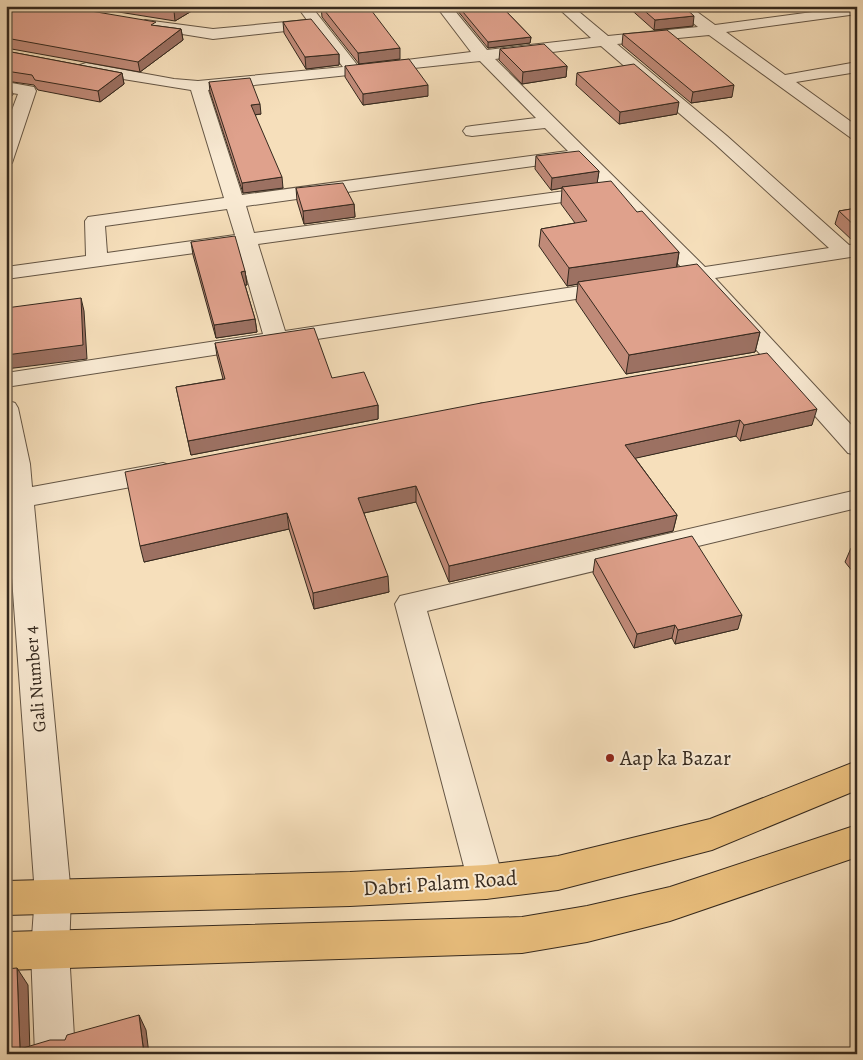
<svg xmlns="http://www.w3.org/2000/svg" width="863" height="1060" viewBox="0 0 863 1060" font-family="Alegreya,serif">
<rect width="100%" height="100%" fill="#f6dfbb"/>
<filter id="stains"><feTurbulence type="fractalNoise" baseFrequency=".004" numOctaves="4"/><feColorMatrix values="0 0 0 0 .2 0 0 0 0 .09 0 0 0 0 .02 0 0 0 .5 -.17"/></filter>
<radialGradient id="worn" r=".72"><stop offset=".6" stop-color="#630" stop-opacity="0"/><stop offset="1" stop-color="#630" stop-opacity=".3"/></radialGradient>
<g fill="none" stroke-linecap="round" stroke-linejoin="round">
<g stroke="#655645" stroke-width="2">
<g id="minor">
<path d="M 301,6 L 311,6 L 358,66 L 471,52 L 436,6 L 451,6 L 487,50 L 591,38 L 556,6 L 572,6 L 608,36 L 698,27 L 672,6 L 689,6 L 715,25 L 857,6 L 857,14 L 726,32 L 785,75 L 857,62 L 857,72 L 796,82 L 857,126 L 857,139 L 851,138 L 709,35 L 617,44 L 727,136 L 849,245 L 857,244 L 857,256 L 715,278 L 857,431 L 857,455 L 848,453 L 695,281 L 668,285 L 660,284 L 657,279 L 660,274 L 684,270 L 608,192 L 599,197 L 258,244 L 285,331 L 613,281 L 621,282 L 624,287 L 621,292 L 6,387 L 6,373 L 263,334 L 238,247 L 6,279 L 6,267 L 86,256 L 85,221 L 88,217 L 224,198 L 191,90 L 86,73 L 80,71 L 78,68 L 80,65 L 86,63 L 174,79 L 198,81 L 343,67 L 313,28 L 213,39 L 145,28 L 138,24 L 145,20 L 213,29 L 307,20 L 299,9 ZM 601,46 L 715,144 L 829,248 L 705,267 L 495,59 ZM 480,61 L 536,118 L 472,126 L 466,127 L 463,131 L 466,135 L 472,136 L 545,128 L 568,151 L 242,195 L 208,90 ZM 577,160 L 602,186 L 254,233 L 246,206 ZM 227,209 L 235,235 L 107,253 L 105,226 Z"/>
<path d="M 6,82 L 34,87 L 36,91 L 12,163 L 6,164 L 6,126 L 18,94 L 6,92 Z"/>
<path d="M 6,400 L 15,403 L 18,408 L 30,464 L 32,487 L 163,463 L 172,466 L 176,472 L 172,478 L 163,481 L 34,505 L 71,895 L 69,951 L 75,1054 L 35,1054 L 31,951 L 35,895 L 6,495 Z"/>
<path d="M 857,490 L 857,508 L 427,611 L 504,882 L 499,894 L 486,899 L 473,894 L 468,882 L 395,604 L 400,596 Z"/>
</g>
</g>
<g stroke="#35291e" stroke-width="2">
<g id="major">
<path d="M 857,761 L 857,790 L 712,850 L 558,890 L 486,899 L 350,906 L 6,915 L 6,881 L 350,872 L 486,865 L 558,856 L 710,819 Z"/>
<path d="M 857,825 L 857,857 L 670,921 L 587,942 L 522,953 L 6,970 L 6,932 L 522,917 L 587,906 L 670,887 Z"/>
</g>
</g>
<use href="#minor" fill="#f9ead3" fill-rule="evenodd"/>
<use href="#major" fill="#ebc07e" fill-rule="evenodd"/>
</g>
<g fill="#c08a78" stroke="#35291e">
<path d="M 6,6 L 181,29 L 183,40 L 140,72 L 6,48 Z"/>
<path d="M 81,6 L 200,6 L 175,21 Z"/>
<path d="M 321,6 L 400,59 L 359,64 L 322,17 Z"/>
<path d="M 457,6 L 501,6 L 531,37 L 530,43 L 488,48 L 457,10 Z"/>
<path d="M 627,6 L 683,6 L 693,26 L 654,30 Z"/>
<path d="M 283,22 L 339,54 L 339,65 L 306,69 L 284,33 Z"/>
<path d="M 623,34 L 732,97 L 691,103 L 622,45 Z"/>
<path d="M 500,49 L 567,66 L 566,77 L 522,84 L 499,60 Z"/>
<path d="M 6,51 L 122,73 L 124,84 L 100,102 L 38,90 L 34,85 L 6,81 Z"/>
<path d="M 345,66 L 428,96 L 363,105 L 345,77 Z"/>
<path d="M 577,73 L 677,114 L 619,124 L 576,85 Z"/>
<path d="M 209,82 L 261,114 L 255,115 L 283,188 L 243,193 L 210,92 Z"/>
<path d="M 536,156 L 599,171 L 597,183 L 637,212 L 679,252 L 677,267 L 760,332 L 755,352 L 626,374 L 576,301 L 578,284 L 567,286 L 539,246 L 541,229 L 575,223 L 561,204 L 562,188 L 551,190 L 535,169 Z"/>
<path d="M 296,188 L 354,204 L 355,217 L 304,224 L 297,201 Z"/>
<path d="M 857,208 L 857,243 L 854,242 L 835,224 L 839,211 Z"/>
<path d="M 191,242 L 245,271 L 247,285 L 245,285 L 255,319 L 257,332 L 216,338 L 193,255 Z"/>
<path d="M 215,343 L 332,378 L 378,405 L 378,419 L 191,455 L 176,387 L 223,379 L 217,356 Z"/>
<path d="M 481,403 L 812,425 L 740,441 L 736,436 L 635,458 L 677,515 L 673,531 L 449,582 L 416,502 L 364,513 L 389,592 L 314,609 L 289,529 L 144,562 Z"/>
<path d="M 857,547 L 857,577 L 845,562 L 851,548 Z"/>
<path d="M 595,559 L 738,629 L 675,644 L 672,638 L 634,648 L 593,573 Z"/>
</g>
<g fill="#9c7162" stroke="#35291e">
<path d="M 182,6 L 200,6 L 175,21 L 174,11 Z"/>
<path d="M 694,16 L 693,26 L 654,30 L 655,20 Z"/>
<path d="M 181,29 L 183,40 L 140,72 L 138,62 Z"/>
<path d="M 531,37 L 530,43 L 488,48 L 488,42 Z"/>
<path d="M 400,48 L 400,59 L 359,64 L 358,53 Z"/>
<path d="M 339,54 L 339,65 L 306,69 L 305,57 Z"/>
<path d="M 567,66 L 566,77 L 522,84 L 523,72 Z"/>
<path d="M 122,73 L 124,84 L 100,102 L 98,91 Z"/>
<path d="M 10,84 L 13,95 L 6,100 L 6,87 Z"/>
<path d="M 428,85 L 428,96 L 363,105 L 363,94 Z"/>
<path d="M 734,85 L 732,97 L 691,103 L 693,92 Z"/>
<path d="M 679,102 L 677,114 L 619,124 L 620,112 Z"/>
<path d="M 260,104 L 261,114 L 252,115 L 251,105 Z"/>
<path d="M 599,171 L 597,184 L 562,187 L 562,188 L 551,190 L 552,178 Z"/>
<path d="M 282,177 L 283,188 L 243,193 L 242,183 Z"/>
<path d="M 354,204 L 355,217 L 304,224 L 303,211 Z"/>
<path d="M 679,252 L 676,269 L 578,282 L 578,284 L 567,286 L 569,268 Z"/>
<path d="M 245,271 L 247,285 L 243,285 L 241,272 Z"/>
<path d="M 81,298 L 84,311 L 87,359 L 6,369 L 6,355 Z"/>
<path d="M 255,319 L 257,332 L 216,338 L 214,325 Z"/>
<path d="M 760,332 L 755,352 L 626,374 L 629,355 Z"/>
<path d="M 378,405 L 378,419 L 191,455 L 188,441 Z"/>
<path d="M 817,409 L 812,425 L 740,441 L 744,425 Z"/>
<path d="M 740,420 L 736,436 L 623,461 L 625,445 Z"/>
<path d="M 416,486 L 416,502 L 359,514 L 358,498 Z"/>
<path d="M 287,513 L 289,529 L 144,562 L 140,546 Z"/>
<path d="M 677,515 L 673,531 L 449,582 L 449,566 Z"/>
<path d="M 388,576 L 389,592 L 314,609 L 313,593 Z"/>
<path d="M 6,580 L 10,589 L 8,641 L 6,641 Z"/>
<path d="M 742,615 L 738,629 L 675,644 L 678,630 Z"/>
<path d="M 675,625 L 672,638 L 634,648 L 637,634 Z"/>
<path d="M 17,968 L 28,985 L 30,1054 L 20,1049 Z"/>
<path d="M 139,1015 L 146,1030 L 149,1054 L 144,1054 Z"/>
</g>
<g fill="#dfa18c" stroke="#35291e">
<path d="M 6,6 L 61,6 L 156,22 L 151,25 L 181,29 L 138,62 L 6,38 Z"/>
<path d="M 141,6 L 182,6 L 174,11 Z"/>
<path d="M 321,6 L 368,6 L 400,48 L 358,53 Z"/>
<path d="M 458,6 L 501,6 L 531,37 L 488,42 Z"/>
<path d="M 639,6 L 683,6 L 694,16 L 655,20 Z"/>
<path d="M 311,19 L 339,54 L 305,57 L 283,22 Z"/>
<path d="M 667,30 L 734,85 L 693,92 L 623,34 Z"/>
<path d="M 544,44 L 567,66 L 523,72 L 500,49 Z"/>
<path d="M 6,51 L 122,73 L 98,91 L 35,80 L 32,75 L 6,71 Z"/>
<path d="M 409,59 L 428,85 L 363,94 L 345,66 Z"/>
<path d="M 634,64 L 679,102 L 620,112 L 577,73 Z"/>
<path d="M 250,78 L 260,104 L 251,105 L 282,177 L 242,183 L 209,82 Z"/>
<path d="M 579,151 L 599,171 L 552,178 L 536,156 Z"/>
<path d="M 611,181 L 637,212 L 642,211 L 679,252 L 569,268 L 541,229 L 587,221 L 562,187 Z"/>
<path d="M 343,183 L 354,204 L 303,211 L 296,188 Z"/>
<path d="M 857,208 L 857,228 L 839,211 Z"/>
<path d="M 235,236 L 245,271 L 241,272 L 255,319 L 214,325 L 191,242 Z"/>
<path d="M 697,264 L 760,332 L 629,355 L 578,282 Z"/>
<path d="M 81,298 L 83,345 L 6,355 L 6,308 Z"/>
<path d="M 314,328 L 332,378 L 364,372 L 378,405 L 188,441 L 176,387 L 225,379 L 215,343 Z"/>
<path d="M 767,353 L 817,409 L 744,425 L 740,420 L 625,445 L 677,515 L 449,566 L 416,486 L 358,498 L 388,576 L 313,593 L 287,513 L 140,546 L 125,472 L 481,403 Z"/>
<path d="M 692,536 L 742,615 L 678,630 L 675,625 L 637,634 L 595,559 Z"/>
<path d="M 857,547 L 857,556 L 851,548 Z"/>
<path d="M 17,968 L 20,1049 L 50,1040 L 65,1040 L 67,1035 L 139,1015 L 144,1054 L 6,1054 L 6,969 Z"/>
</g>
<circle fill="#8f2418" stroke="#f9ead3" stroke-width="2" cx="610" cy="758" r="5"/>
<g text-anchor="middle" stroke-width="4" stroke-linejoin="round" paint-order="stroke">
<g font-size="18" fill="#35291e" stroke="#f9ead3">
<text transform="translate(35 679) rotate(-95)" y="6">Gali Number 4</text>
</g>
<g font-size="21" fill="#35291e" stroke="#f9ead3" text-anchor="start">
<text x="620" y="765">Aap ka Bazar</text>
</g>
<g font-size="21" fill="#35291e" stroke="#f9ead3">
<text transform="translate(440 883) rotate(-4)" y="7">Dabri Palam Road</text>
</g>
</g>
<rect width="863" height="1060" fill="none" stroke="#f6dfbb" stroke-width="25"/>
<rect x="8" y="8" width="848" height="1045" fill="none" stroke="#35291e" stroke-width="2.5"/>
<rect x="12" y="12" width="838" height="1035" fill="none" stroke="#35291e"/>
<rect width="100%" height="100%" filter="url(#stains)"/>
<rect width="100%" height="100%" fill="url(#worn)"/>
</svg>
